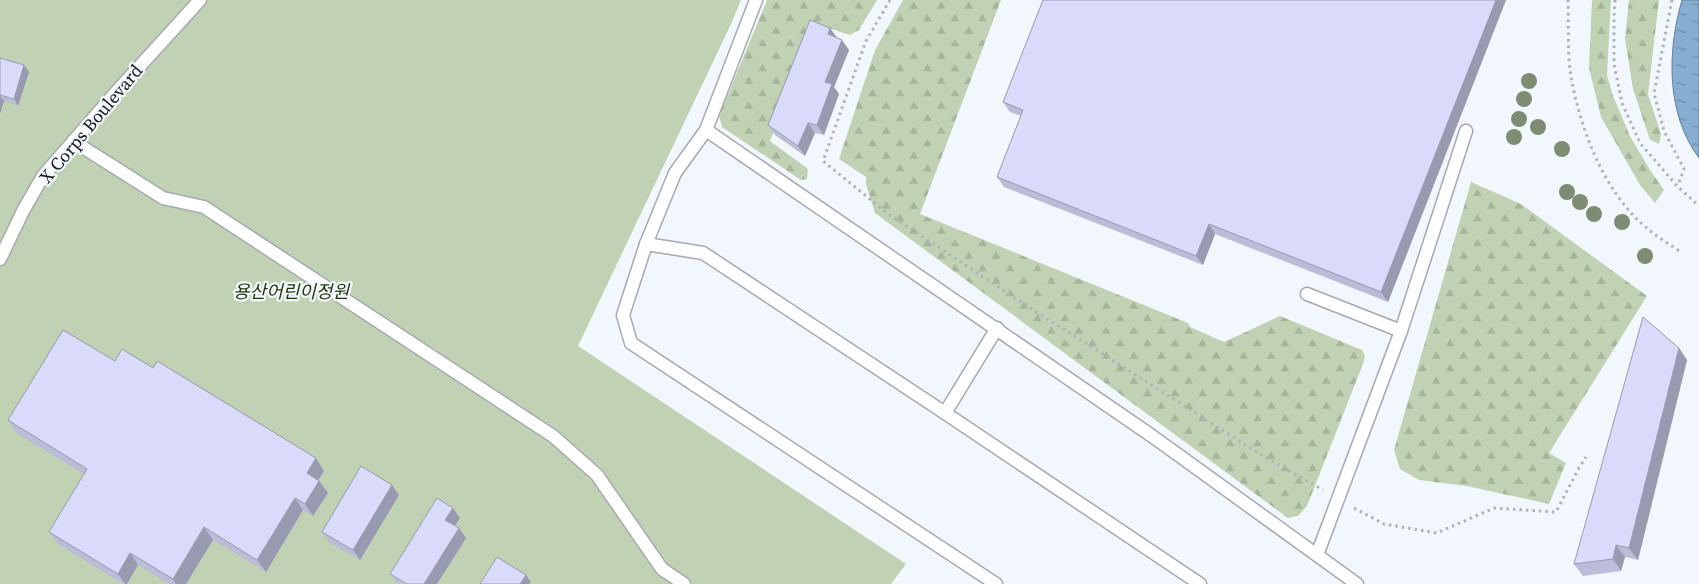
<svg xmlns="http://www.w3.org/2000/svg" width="1699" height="584" viewBox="0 0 1699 584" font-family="'Source Serif 4','Noto Sans KR',serif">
<defs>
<pattern id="forest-firs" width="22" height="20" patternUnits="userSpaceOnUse" patternTransform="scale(1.25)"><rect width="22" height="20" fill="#c1d2b4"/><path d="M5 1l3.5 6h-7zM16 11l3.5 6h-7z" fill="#a5b49a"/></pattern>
<pattern id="water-ripples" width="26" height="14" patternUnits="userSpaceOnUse" patternTransform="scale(1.25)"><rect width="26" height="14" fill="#87add3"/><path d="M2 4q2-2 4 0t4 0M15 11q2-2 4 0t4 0" fill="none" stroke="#6d8caa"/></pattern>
</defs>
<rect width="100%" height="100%" fill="#f2f7fd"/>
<g fill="url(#forest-firs)">
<path d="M 767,0 L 877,0 L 859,30 L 850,35 L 813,23 L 770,141 L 808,169 L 807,179 L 801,180 L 722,127 L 719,116 Z"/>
<path d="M 903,0 L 1001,0 L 920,214 L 1188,323 L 1190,327 L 1224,342 L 1280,316 L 1362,350 L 1365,356 L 1363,364 L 1307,506 L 1298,516 L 1288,518 L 875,213 L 866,184 L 866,177 L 839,159 L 875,50 Z"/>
<path d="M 1592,0 L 1611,0 L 1607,75 L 1613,96 L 1630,136 L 1650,170 L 1664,190 L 1655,203 L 1640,185 L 1601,117 L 1589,68 Z"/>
<path d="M 1629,0 L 1659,0 L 1648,94 L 1661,134 L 1659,144 L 1650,140 L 1633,89 L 1625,39 Z"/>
<path d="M 1471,182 L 1521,204 L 1647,296 L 1549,453 L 1566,463 L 1549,504 L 1467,486 L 1419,480 L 1400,469 L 1394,450 Z"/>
</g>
<path fill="#c1d2b4" d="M 0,0 L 741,0 L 732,22 L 578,346 L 906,564 L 891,584 L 0,584 Z"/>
<path fill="url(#water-ripples)" stroke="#65819c" d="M 1682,0 L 1699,0 L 1699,158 C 1666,114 1667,51 1682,0 Z"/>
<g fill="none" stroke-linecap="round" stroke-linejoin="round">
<g stroke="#a6aab0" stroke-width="15">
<g id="lane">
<path d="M 706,130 L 1152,436 L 1357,584"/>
<path d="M 73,141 L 163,198 L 204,207 L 553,436 L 597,475 L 662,569 L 684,584"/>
<path d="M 646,244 L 675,173 L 706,130 L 756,0"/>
<path d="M 0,259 L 23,211 L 43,176 L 119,89 L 200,0"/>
<path d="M 1307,294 L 1401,331"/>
<path d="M 945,413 L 997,328"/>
<path d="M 1317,555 L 1401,331 L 1466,131"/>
<path d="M 996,584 L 631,343 L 623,315 L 646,244 L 703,253 L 945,413 L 1200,584"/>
</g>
</g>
<g stroke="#afb3b8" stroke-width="3" stroke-dasharray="2.5 4" stroke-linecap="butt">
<path d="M 890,0 L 866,41 L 823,161 L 887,213 L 1021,302 L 1263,456 L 1323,490"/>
<path d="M 1568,0 C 1569,24 1567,53 1571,77 C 1581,132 1606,198 1653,233 C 1662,240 1672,246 1681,252"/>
<path d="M 1615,0 L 1614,18 L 1614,64 L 1622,103 L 1640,143 L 1677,186 L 1699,206"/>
<path d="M 1672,0 L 1654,93 L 1664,131 L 1684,169 L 1678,185"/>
<path d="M 1354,508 L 1384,524 L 1437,533 L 1494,508 L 1556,512 L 1579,468 L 1586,457"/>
</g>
<use href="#lane" stroke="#fff" stroke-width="12"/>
</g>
<g fill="#7d8c73">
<circle cx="1529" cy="81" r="8"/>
<circle cx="1524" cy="99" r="8"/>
<circle cx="1519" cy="119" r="8"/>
<circle cx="1538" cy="127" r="8"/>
<circle cx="1514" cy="137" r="8"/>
<circle cx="1562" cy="149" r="8"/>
<circle cx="1567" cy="192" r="8"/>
<circle cx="1580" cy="202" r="8"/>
<circle cx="1594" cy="214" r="8"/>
<circle cx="1622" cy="222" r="8"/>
<circle cx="1645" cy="256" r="8"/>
</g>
<g fill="#bbbcd7">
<path d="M 1506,0 L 1388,302 L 1215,234 L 1203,265 L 1004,187 L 997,177 L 1021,116 L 1010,112 L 1003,102 Z"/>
<path d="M 830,28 L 837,38 L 849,50 L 834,87 L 839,94 L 824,135 L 815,133 L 805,156 L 775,135 L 768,125 Z"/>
<path d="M 0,58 L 24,65 L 29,72 L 18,106 L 4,101 L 0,114 Z"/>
<path d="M 1679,348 L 1687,360 L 1638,560 L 1625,557 L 1621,571 L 1583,576 L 1574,564 Z"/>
<path d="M 115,361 L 324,471 L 319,480 L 328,493 L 313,516 L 303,510 L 266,572 L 213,540 L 186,584 L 169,584 L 138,565 L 127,584 L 123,584 L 58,544 L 49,532 L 84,474 L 16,433 L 8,420 Z"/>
<path d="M 399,495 L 360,560 L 329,542 L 322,532 Z"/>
<path d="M 460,518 L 455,526 L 466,538 L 437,584 L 397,583 L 390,574 Z"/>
</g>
<g fill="#9999af">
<path d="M 1496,0 L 1506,0 L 1388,302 L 1381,292 Z"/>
<path d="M 830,28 L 837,38 L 828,34 Z"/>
<path d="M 842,40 L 849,50 L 834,87 L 839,94 L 824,135 L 817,125 L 825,82 Z"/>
<path d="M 24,65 L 29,72 L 18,106 L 14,99 Z"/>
<path d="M 0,96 L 4,101 L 0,114 Z"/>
<path d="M 808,123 L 815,133 L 805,156 L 798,146 Z"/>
<path d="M 1209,224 L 1215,234 L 1203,265 L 1196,256 Z"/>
<path d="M 1679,348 L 1687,360 L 1638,560 L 1629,548 Z"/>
<path d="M 316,458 L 324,471 L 315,485 L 307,473 Z"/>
<path d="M 319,481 L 328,493 L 313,516 L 305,504 Z"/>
<path d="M 392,485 L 399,495 L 360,560 L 353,550 Z"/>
<path d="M 295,498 L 303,510 L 266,572 L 257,560 Z"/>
<path d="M 453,508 L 460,518 L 452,530 L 445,520 Z"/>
<path d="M 204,527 L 213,540 L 186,584 L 176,584 L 173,579 Z"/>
<path d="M 459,528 L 466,538 L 437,584 L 424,584 Z"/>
<path d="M 1616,545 L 1625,557 L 1621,571 L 1613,559 Z"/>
<path d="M 130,553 L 138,565 L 127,584 L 125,584 L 118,574 Z"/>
<path d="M 526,575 L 531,582 L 529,584 L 520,584 Z"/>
</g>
<g fill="#dadbfa" stroke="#9999af">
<path d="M 1043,0 L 1496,0 L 1381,292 L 1209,224 L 1196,256 L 997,177 L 1023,110 L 1003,102 Z"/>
<path d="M 810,20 L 830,28 L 828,34 L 842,40 L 825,82 L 832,84 L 817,125 L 808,123 L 798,146 L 768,125 Z"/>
<path d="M 0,58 L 24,65 L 14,99 L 0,95 Z"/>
<path d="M 1643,317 L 1679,348 L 1629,548 L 1616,545 L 1613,559 L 1574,564 Z"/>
<path d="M 63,330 L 115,361 L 122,349 L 153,368 L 157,361 L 316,458 L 307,473 L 319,481 L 305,504 L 295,498 L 257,560 L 204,527 L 173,579 L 130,553 L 118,574 L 49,532 L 87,469 L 8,420 Z"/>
<path d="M 361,466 L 392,485 L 353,550 L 322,532 Z"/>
<path d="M 437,498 L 453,508 L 445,520 L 459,528 L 424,584 L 407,584 L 390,574 Z"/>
<path d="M 497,557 L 526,575 L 520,584 L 480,584 Z"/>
</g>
<g text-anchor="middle" stroke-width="4.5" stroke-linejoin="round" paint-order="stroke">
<g font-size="18" fill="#17191b" stroke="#f2f7fd">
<text transform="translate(91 124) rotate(-50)" y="6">X Corps Boulevard</text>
</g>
<g font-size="18" font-style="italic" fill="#1e3502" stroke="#f2f7fd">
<text x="291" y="298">용산어린이정원</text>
</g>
</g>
</svg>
